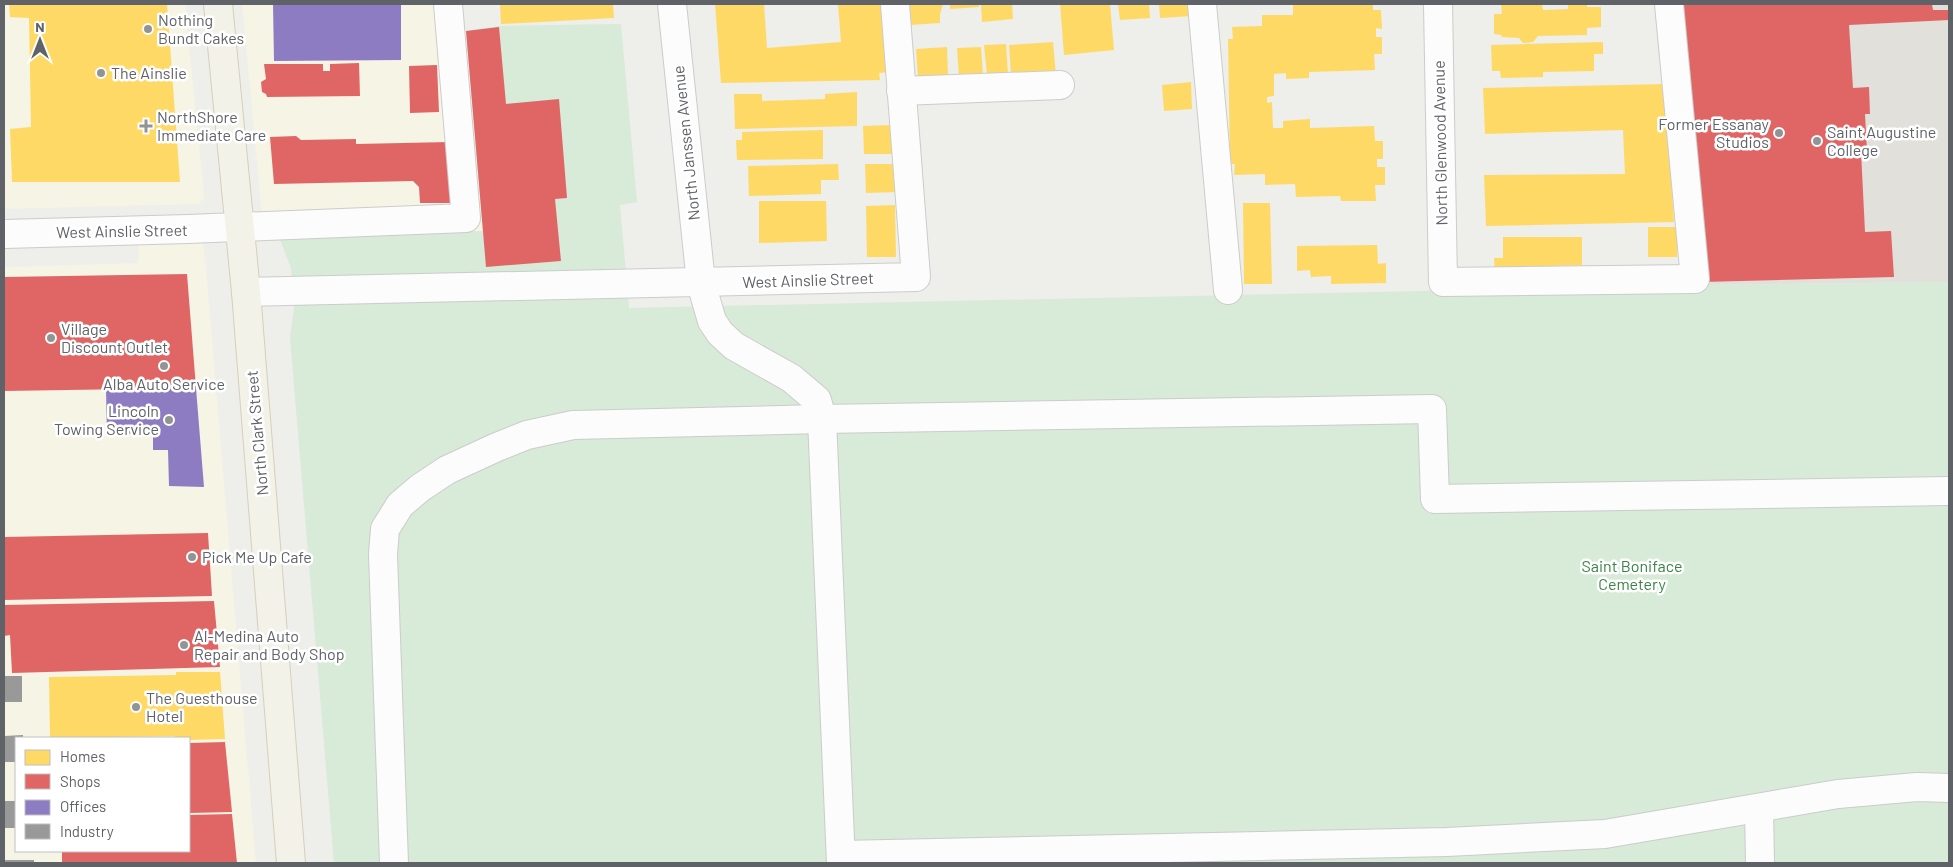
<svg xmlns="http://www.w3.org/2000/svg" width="1953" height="867" viewBox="0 0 1953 867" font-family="Barlow,sans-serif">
<rect width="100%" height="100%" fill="#eeeeea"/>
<g fill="#f6f4e4" fill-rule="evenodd">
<path d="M 4,4 L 185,4 L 203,184 L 204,198 L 198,204 L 4,209 Z"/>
<path d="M 242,4 L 448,4 L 450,34 L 466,31 L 483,231 L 264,238 Z"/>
<path d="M 197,238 L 203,244 L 206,268 L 256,863 L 4,863 L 4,267 L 138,263 L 139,239 ZM 16,738 L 189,738 L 189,851 L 16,851 Z"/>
</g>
<path fill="#e1e0da" d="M 1674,4 L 1949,4 L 1949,282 L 1696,285 Z"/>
<path fill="#d8ead8" d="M 621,24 L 637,202 L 620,205 L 629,308 L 1696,285 L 1949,282 L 1949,863 L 334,863 L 290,337 L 294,308 L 291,268 L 279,237 L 483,231 L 466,31 L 499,26 Z"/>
<g fill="#ffd966">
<path d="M 9,4 L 167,4 L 180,182 L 12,182 L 10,129 L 31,127 L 29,18 L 10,17 Z"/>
<path d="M 500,4 L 613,4 L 614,18 L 501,24 Z"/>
<path d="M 715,4 L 764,4 L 767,48 L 841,42 L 838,4 L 885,4 L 891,72 L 879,73 L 880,80 L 721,83 Z"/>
<path d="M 909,4 L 943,4 L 940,14 L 940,23 L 910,25 Z"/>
<path d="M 950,4 L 979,4 L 979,7 L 950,9 Z"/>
<path d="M 981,4 L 1012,4 L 1013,19 L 982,22 Z"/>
<path d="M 1060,4 L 1110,4 L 1114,50 L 1064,55 Z"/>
<path d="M 1118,4 L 1149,4 L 1150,18 L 1120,20 Z"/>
<path d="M 1159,4 L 1190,4 L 1191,16 L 1160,18 Z"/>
<path d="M 1293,4 L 1373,4 L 1373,10 L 1381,10 L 1382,29 L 1376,28 L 1376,37 L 1382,37 L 1382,54 L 1374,54 L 1375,70 L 1309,72 L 1309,78 L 1286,79 L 1286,73 L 1274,74 L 1274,96 L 1267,97 L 1267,103 L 1272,102 L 1273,128 L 1283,128 L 1283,121 L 1310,119 L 1310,128 L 1374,126 L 1375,141 L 1383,141 L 1383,159 L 1377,159 L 1377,167 L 1385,167 L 1385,185 L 1375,185 L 1376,201 L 1341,201 L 1340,196 L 1296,197 L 1295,184 L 1265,185 L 1265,174 L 1234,175 L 1235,164 L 1230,164 L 1228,39 L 1233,39 L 1232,27 L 1262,26 L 1262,15 L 1293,15 Z"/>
<path d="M 1501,4 L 1542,4 L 1543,10 L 1568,9 L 1568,4 L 1587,4 L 1587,7 L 1601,7 L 1601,27 L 1587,28 L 1587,35 L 1538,36 L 1533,42 L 1523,43 L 1519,38 L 1502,37 L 1501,35 L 1494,34 L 1494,14 L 1502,14 Z"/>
<path d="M 1053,42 L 1056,76 L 1011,74 L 1009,45 Z"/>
<path d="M 1603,42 L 1603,54 L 1594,54 L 1594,71 L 1543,72 L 1543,77 L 1501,78 L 1500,71 L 1492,71 L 1491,45 Z"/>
<path d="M 1006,44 L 1008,74 L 987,75 L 984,45 Z"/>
<path d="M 947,47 L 948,75 L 918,78 L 916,49 Z"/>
<path d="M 981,47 L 983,75 L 959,77 L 957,48 Z"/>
<path d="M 1191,82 L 1192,109 L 1164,111 L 1162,85 Z"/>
<path d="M 1665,84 L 1674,222 L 1486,226 L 1484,175 L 1625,174 L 1623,130 L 1485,134 L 1483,88 Z"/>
<path d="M 857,92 L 857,126 L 735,129 L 734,94 L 762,94 L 762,101 L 825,99 L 825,94 Z"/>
<path d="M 893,125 L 893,154 L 864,154 L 863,126 Z"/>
<path d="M 823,130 L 823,159 L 737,160 L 736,140 L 742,140 L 742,132 Z"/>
<path d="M 838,164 L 839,180 L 821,180 L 821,194 L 749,196 L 748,166 Z"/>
<path d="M 865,164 L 897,164 L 898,192 L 866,193 Z"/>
<path d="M 759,201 L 826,201 L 827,241 L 759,243 Z"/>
<path d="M 1243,203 L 1270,203 L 1272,284 L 1244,284 Z"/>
<path d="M 895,205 L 896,257 L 867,257 L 866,206 Z"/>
<rect x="1648" y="227" width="29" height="30"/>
<path d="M 1503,237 L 1582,237 L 1582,265 L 1549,266 L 1549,275 L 1495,275 L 1494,258 L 1503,258 Z"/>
<path d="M 1377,245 L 1378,264 L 1386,263 L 1386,283 L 1331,284 L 1331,276 L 1311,277 L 1310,270 L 1297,271 L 1297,246 Z"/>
<path d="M 176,672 L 220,672 L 225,739 L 189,740 L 189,738 L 175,738 L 175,736 L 50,738 L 49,677 L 176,675 Z"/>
</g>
<g fill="#e06666">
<path d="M 1683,4 L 1932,4 L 1933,10 L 1949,10 L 1949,20 L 1849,25 L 1853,88 L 1869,87 L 1870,114 L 1865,114 L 1867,151 L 1861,151 L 1865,232 L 1891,231 L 1894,277 L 1702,282 Z"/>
<path d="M 499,27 L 506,104 L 559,99 L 567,198 L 555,199 L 561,261 L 486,267 L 466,31 Z"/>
<path d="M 359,63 L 360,96 L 267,97 L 266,94 L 262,92 L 261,82 L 266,79 L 264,64 L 323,64 L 323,71 L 330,71 L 330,64 Z"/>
<path d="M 437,65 L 439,112 L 410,113 L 409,66 Z"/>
<path d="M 296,136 L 301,140 L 356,139 L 356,144 L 449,142 L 455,203 L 420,203 L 419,187 L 413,181 L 274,184 L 270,137 Z"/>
<path d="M 187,274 L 196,388 L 4,391 L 4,277 Z"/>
<path d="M 208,533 L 212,596 L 4,600 L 4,537 Z"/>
<path d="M 214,601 L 220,667 L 12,673 L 10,635 L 4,636 L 4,605 Z"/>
<path d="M 225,742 L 232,812 L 189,813 L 189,743 Z"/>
<path d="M 232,814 L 237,863 L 62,863 L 62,851 L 189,851 L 189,815 Z"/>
</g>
<g fill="#8e7cc3">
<path d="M 273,4 L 401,4 L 401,60 L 274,61 Z"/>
<path d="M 196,388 L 204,487 L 169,486 L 168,450 L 153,450 L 153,433 L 107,434 L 106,389 Z"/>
</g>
<g fill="#999">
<rect x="4" y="676" width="18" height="26"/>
<path d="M 23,735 L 23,738 L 16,738 L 16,762 L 4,762 L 4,736 Z"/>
<rect x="4" y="801" width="12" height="27"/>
<rect x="4" y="860" width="30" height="3"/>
</g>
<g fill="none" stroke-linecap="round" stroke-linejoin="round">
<g stroke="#cbcccb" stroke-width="30">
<g id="minor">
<path d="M 672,4 L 701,283 L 712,321 L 720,333 L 734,346 L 791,378 L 817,400 L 822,419 L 841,863"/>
<path d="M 1202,4 L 1228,290"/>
<path d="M 1438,4 L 1443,282 L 1695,279 L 1669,4"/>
<path d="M 901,91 L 1060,85"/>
<path d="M 4,234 L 188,229 L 466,218 L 448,4"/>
<path d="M 246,292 L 916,277 L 895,4"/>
<path d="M 1759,808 L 1760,863"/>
<path d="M 841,855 L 1447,842 L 1605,834 L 1838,794 L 1917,787 L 1949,788"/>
<path d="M 394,863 L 383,554 L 385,529 L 400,505 L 420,488 L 447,470 L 497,447 L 527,435 L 573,425 L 822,419 L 1432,409 L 1435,499 L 1949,491"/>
</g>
</g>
<g stroke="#d5d0b9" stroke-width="30">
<path id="major" d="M 218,4 L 246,292 L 291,863"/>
</g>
<use href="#minor" stroke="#fcfcfc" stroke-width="28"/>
<use href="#major" stroke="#f3f2e9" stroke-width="28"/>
</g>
<g fill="#919395" stroke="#fff" stroke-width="2">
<circle cx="148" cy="29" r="5"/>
<circle cx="101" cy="73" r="5"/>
<path d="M143.5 118.5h5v5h5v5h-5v5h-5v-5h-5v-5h5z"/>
<circle cx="1779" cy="133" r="5"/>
<circle cx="1817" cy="141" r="5"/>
<circle cx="51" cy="338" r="5"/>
<circle cx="164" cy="366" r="5"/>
<circle cx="169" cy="420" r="5"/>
<circle cx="192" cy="557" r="5"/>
<circle cx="184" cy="645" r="5"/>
<circle cx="136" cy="707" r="5"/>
</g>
<g text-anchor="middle" stroke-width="5" stroke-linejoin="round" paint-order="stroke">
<g font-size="16" fill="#5f6267" stroke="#fff" text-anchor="start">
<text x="158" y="26">Nothing<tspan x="158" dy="18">Bundt Cakes</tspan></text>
<text x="111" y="79">The Ainslie</text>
<text x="157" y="123">NorthShore<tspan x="157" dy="18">Immediate Care</tspan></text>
<text x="1769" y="130" text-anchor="end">Former Essanay<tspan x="1769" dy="18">Studios</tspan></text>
<text x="1827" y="138">Saint Augustine<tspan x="1827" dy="18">College</tspan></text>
<text x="61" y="335">Village<tspan x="61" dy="18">Discount Outlet</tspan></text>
<text x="164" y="390" text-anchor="middle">Alba Auto Service</text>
<text x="159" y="417" text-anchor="end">Lincoln<tspan x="159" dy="18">Towing Service</tspan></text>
<text x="202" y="563">Pick Me Up Cafe</text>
<text x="194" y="642">Al-Medina Auto<tspan x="194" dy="18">Repair and Body Shop</tspan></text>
<text x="146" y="704">The Guesthouse<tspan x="146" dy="18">Hotel</tspan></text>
</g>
<g font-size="16" fill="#5f6267" stroke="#fff">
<text transform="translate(686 143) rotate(-96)" y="6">North Janssen Avenue</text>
<text transform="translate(1440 143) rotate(-91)" y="6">North Glenwood Avenue</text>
<text transform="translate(122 231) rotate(-1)" y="6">West Ainslie Street</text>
<text transform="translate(808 280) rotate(-2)" y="6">West Ainslie Street</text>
<text transform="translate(257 433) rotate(-95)" y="6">North Clark Street</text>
</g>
<g font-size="16" fill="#3a8345" stroke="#fff">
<text x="1632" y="572">Saint Boniface<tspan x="1632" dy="18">Cemetery</tspan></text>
</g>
</g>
<rect width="1953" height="867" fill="none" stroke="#5f6267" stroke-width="10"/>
<rect x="15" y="737" width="175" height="115" fill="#ffffff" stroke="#bfc0c2"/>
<rect x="25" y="750" width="25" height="15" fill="#ffd966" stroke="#bfc0c2"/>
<text x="60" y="762" font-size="15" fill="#5f6267">Homes</text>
<rect x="25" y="774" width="25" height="15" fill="#e06666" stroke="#bfc0c2"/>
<text x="60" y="787" font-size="15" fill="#5f6267">Shops</text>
<rect x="25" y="800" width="25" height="15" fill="#8e7cc3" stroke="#bfc0c2"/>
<text x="60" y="812" font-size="15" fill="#5f6267">Offices</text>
<rect x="25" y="824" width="25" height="15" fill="#999999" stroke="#bfc0c2"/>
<text x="60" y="837" font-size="15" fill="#5f6267">Industry</text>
<g transform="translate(40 40)" stroke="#ffffff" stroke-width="4" paint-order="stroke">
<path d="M0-4L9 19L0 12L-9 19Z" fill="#5f6267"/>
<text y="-8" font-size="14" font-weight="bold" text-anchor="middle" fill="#5f6267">N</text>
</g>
</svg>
